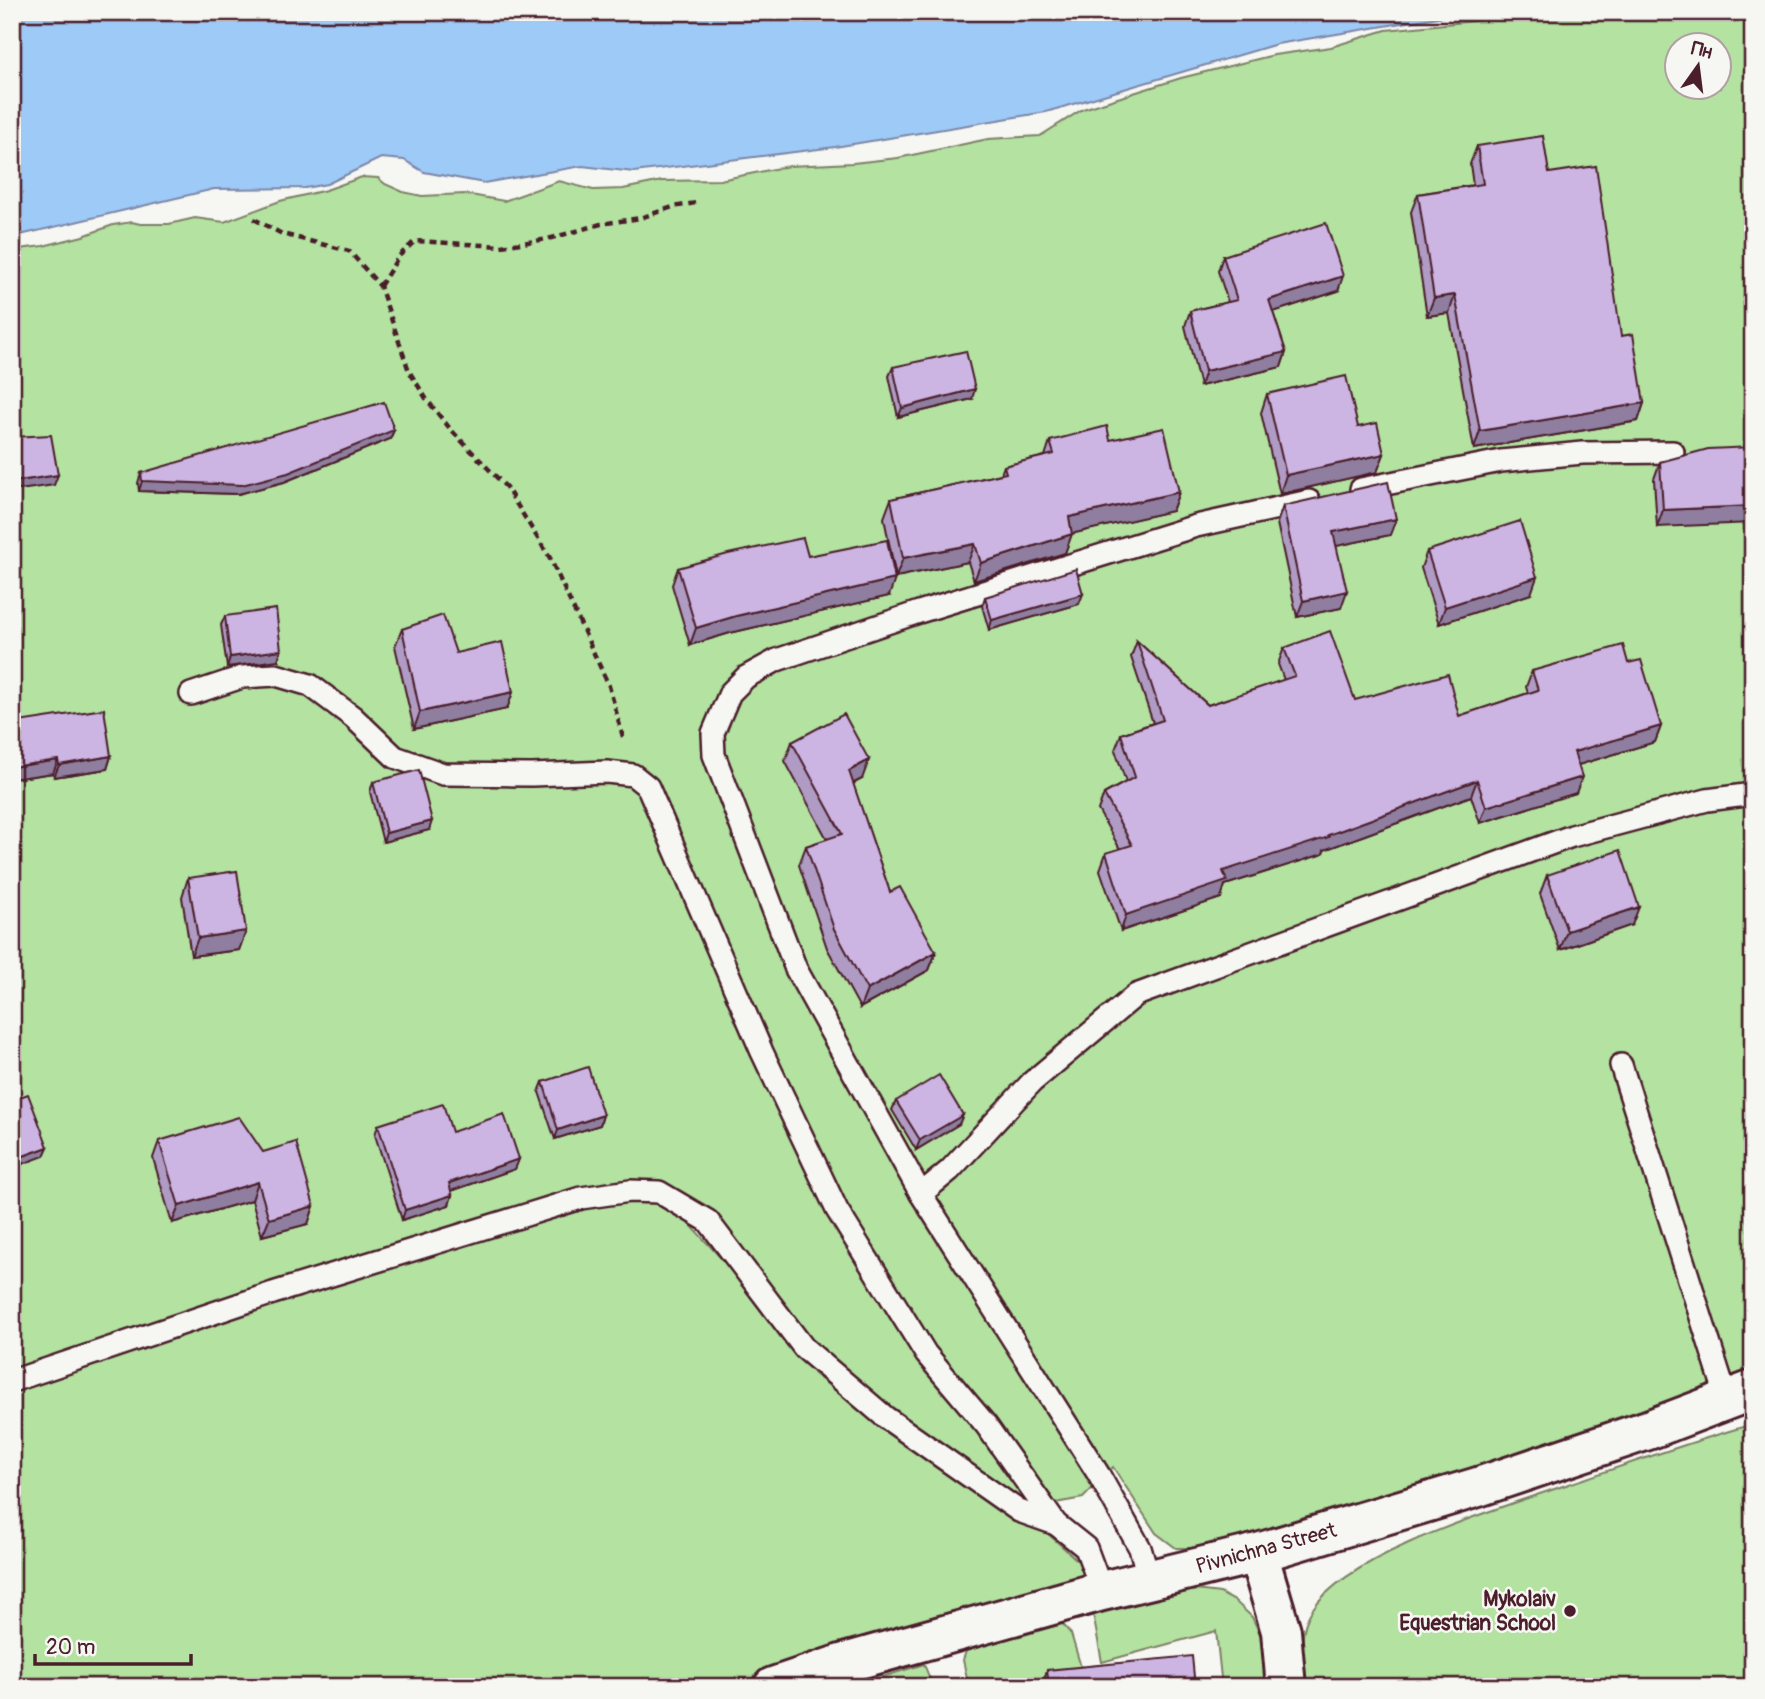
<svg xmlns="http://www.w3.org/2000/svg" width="1765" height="1699" viewBox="0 0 1765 1699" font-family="Pangolin,sans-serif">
<rect width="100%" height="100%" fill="#f6f6f2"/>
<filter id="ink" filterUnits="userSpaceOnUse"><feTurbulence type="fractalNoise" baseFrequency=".0143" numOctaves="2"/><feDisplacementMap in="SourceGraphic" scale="14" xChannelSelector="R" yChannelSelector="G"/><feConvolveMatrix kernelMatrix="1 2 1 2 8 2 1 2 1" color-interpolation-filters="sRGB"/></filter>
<g filter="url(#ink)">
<g fill="#b3e2a1" stroke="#7e8066" stroke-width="2" fill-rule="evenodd">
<path d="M 1519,12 L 1753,12 L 1753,1372 L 1358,1506 L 1212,1548 L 1176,1548 L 1156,1533 L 1113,1467 L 1083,1498 L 1028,1508 L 888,1406 L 811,1339 L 710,1213 L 682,1192 L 663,1186 L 630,1182 L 12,1372 L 12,250 L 43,246 L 83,236 L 113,225 L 132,222 L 140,224 L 169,224 L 195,218 L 224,222 L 280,201 L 326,190 L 362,177 L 378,178 L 385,184 L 403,192 L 422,196 L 465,194 L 504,201 L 559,181 L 593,190 L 623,189 L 662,181 L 720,180 L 789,166 L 853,163 L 898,158 L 988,139 L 1040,136 L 1083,109 L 1181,78 L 1274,55 L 1331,47 L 1386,30 L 1484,20 ZM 1678,46 L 1720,46 L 1720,88 L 1678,88 Z"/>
<path d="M 631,1200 L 652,1202 L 689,1223 L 738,1277 L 814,1374 L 885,1427 L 1013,1516 L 1046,1532 L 1085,1567 L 1086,1577 L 725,1687 L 12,1687 L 12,1391 L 74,1365 L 592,1205 Z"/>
<path d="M 1753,1424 L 1753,1687 L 1305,1687 C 1303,1660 1297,1633 1312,1610 C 1349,1552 1501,1508 1566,1485 C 1628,1464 1690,1442 1753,1424 Z"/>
<path d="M 1195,1590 L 1220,1593 L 1235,1601 L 1252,1617 L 1264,1642 L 1268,1687 L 1222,1687 L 1216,1631 L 1102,1662 L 1093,1614 L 1170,1592 Z"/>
<path d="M 1062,1623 L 1071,1634 L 1081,1667 L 1015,1687 L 969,1687 L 963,1660 L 966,1651 Z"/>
<path d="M 924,1664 L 933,1687 L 850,1687 Z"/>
</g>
<path fill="#9ecaf8" stroke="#7c86a6" stroke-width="2" d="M 12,12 L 1468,12 L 1277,44 L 1046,112 L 835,147 L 634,172 L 582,166 L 484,183 L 424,172 L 404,160 L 381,158 L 327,184 L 305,188 L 214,189 L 12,237 Z"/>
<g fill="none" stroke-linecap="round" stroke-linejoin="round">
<g stroke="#4a1f2b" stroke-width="26">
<g id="service">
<path d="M 1361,489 L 1501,461 L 1582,453 L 1673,452"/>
<path d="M 191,694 L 242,677 L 276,675 L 310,685 L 353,717 L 395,757 L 443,774 L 532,775 L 607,772 L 633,775 L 648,787 L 762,1052 L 837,1210 L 926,1354 L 986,1425 L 1056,1524 L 1086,1548 L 1102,1591"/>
<path d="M 1621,1065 L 1727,1399"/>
<path d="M 921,1194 L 950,1170 L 1032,1082 L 1136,995 L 1572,836 L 1707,800 L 1753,794"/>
<path d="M 12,1381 L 273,1293 L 581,1198 L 630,1191 L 659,1192 L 708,1221 L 804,1348 L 885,1417 L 1019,1511 L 1056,1524"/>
<path d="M 1149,1579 L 1140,1548 L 1099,1475 L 921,1194 L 796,969 L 714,755 L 713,733 L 730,693 L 746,677 L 777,660 L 919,612 L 1196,526 L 1309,501"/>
</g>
</g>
<g stroke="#4a1f2b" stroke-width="44">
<g id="minor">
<path d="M 1258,1553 L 1281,1631 L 1286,1687"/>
<path d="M 773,1687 L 841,1664 L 1102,1591 L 1258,1553 L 1478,1487 L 1648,1430 L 1753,1390"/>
</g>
</g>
<g stroke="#4a1f2b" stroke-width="4.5" stroke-dasharray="7 5" stroke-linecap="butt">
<path d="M 254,219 L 282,234 L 349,251 L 380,286 L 409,371 L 427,400 L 452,431 L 506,487 L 550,558 L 609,686 L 623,737"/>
<path d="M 380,286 L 399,256 L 415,241 L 501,246 L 548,239 L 601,224 L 640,218 L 673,207 L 696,203"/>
<path d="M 1484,1687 C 1511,1678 1542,1679 1569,1687"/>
</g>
<use href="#service" stroke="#f6f6f2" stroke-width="21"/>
<use href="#minor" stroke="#f6f6f2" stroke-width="38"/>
</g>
<g fill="#af9bc3" stroke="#4a1f2b" stroke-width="2">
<path d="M 1477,146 L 1549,173 L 1621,336 L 1644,403 L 1638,421 L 1474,449 L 1449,313 L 1427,316 L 1411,212 L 1418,194 L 1473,185 L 1470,164 Z"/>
<path d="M 1223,256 L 1338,291 L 1273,312 L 1286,352 L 1281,367 L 1200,386 L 1185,326 L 1190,311 L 1228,302 L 1218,271 Z"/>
<path d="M 893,367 L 972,399 L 898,417 L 889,376 Z"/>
<path d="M 1267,394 L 1358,427 L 1384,454 L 1377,472 L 1280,494 L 1261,413 Z"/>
<path d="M 394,430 L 390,439 L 284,482 L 238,494 L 139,491 L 138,483 L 141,473 Z"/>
<path d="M 1110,440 L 1179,492 L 1172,511 L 1072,533 L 1065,553 L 974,581 L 968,562 L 896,577 L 884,518 L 891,499 L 1001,474 L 1004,466 L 1045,456 L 1050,441 Z"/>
<path d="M 1753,447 L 1657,527 L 1654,479 L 1660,462 Z"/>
<path d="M 1283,506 L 1390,535 L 1336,546 L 1341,608 L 1297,617 L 1277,523 Z"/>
<path d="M 1427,551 L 1531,594 L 1439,624 L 1421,568 Z"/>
<path d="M 808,556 L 889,596 L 730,633 L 690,645 L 672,585 L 678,568 Z"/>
<path d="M 985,597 L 1079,604 L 989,630 L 982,606 Z"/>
<path d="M 225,616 L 278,660 L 227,667 L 221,625 Z"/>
<path d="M 402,629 L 456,653 L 513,692 L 507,709 L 414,729 L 395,646 Z"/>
<path d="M 1137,641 L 1208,705 L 1284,680 L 1278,664 L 1284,648 L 1355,700 L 1459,716 L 1528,693 L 1526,687 L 1532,671 L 1628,663 L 1661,726 L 1655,742 L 1578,765 L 1576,793 L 1480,823 L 1471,796 L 1324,850 L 1323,854 L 1225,885 L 1221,898 L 1121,931 L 1100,870 L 1106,853 L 1120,849 L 1098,810 L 1104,794 L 1126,782 L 1115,750 L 1121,734 L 1153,723 L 1131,657 Z"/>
<path d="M 12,723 L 111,756 L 107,769 L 54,777 L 53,773 L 12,779 Z"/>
<path d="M 792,742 L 862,779 L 853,784 L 890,892 L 936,952 L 929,970 L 860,1008 L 827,948 L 799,865 L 806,846 L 827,839 L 785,761 Z"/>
<path d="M 373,782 L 429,830 L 383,842 L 370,792 Z"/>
<path d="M 1547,875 L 1632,925 L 1560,950 L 1540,894 Z"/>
<path d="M 188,878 L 246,931 L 239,950 L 191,956 L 182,897 Z"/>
<path d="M 543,1082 L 603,1115 L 600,1125 L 555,1139 L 539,1092 Z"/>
<path d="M 896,1101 L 959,1124 L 916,1150 L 892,1110 Z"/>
<path d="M 378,1125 L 452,1132 L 519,1159 L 515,1169 L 451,1191 L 452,1195 L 449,1205 L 402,1220 L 375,1135 Z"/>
<path d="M 159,1141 L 263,1152 L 314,1206 L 308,1224 L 262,1236 L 252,1200 L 172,1223 L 153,1158 Z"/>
<path d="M 1047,1670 L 1195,1687 L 1042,1687 Z"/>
</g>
<g fill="#8f7e9f" stroke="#4a1f2b" stroke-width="2">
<path d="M 1343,276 L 1338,291 L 1264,315 L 1269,300 Z"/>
<path d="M 1455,295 L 1449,313 L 1427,316 L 1434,298 Z"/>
<path d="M 1286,352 L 1281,367 L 1200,386 L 1205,371 Z"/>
<path d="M 975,389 L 972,399 L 898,417 L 902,408 Z"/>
<path d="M 1644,403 L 1638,421 L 1474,449 L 1480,431 Z"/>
<path d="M 394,430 L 390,439 L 284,482 L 238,494 L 139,491 L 142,481 Z"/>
<path d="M 1384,454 L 1377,472 L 1280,494 L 1286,475 Z"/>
<path d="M 58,475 L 54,485 L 12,491 L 12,482 Z"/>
<path d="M 1179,492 L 1172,511 L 1062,536 L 1069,517 Z"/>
<path d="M 1753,506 L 1753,523 L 1657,527 L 1663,510 Z"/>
<path d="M 1396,519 L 1390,535 L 1327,548 L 1333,532 Z"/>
<path d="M 1072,534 L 1065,553 L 974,581 L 981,563 Z"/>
<path d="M 975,544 L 968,562 L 896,577 L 903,558 Z"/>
<path d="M 1537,577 L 1531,594 L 1439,624 L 1445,607 Z"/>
<path d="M 895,579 L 889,596 L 730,633 L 690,645 L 696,628 L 736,616 Z"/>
<path d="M 1347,591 L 1341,608 L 1297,617 L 1303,601 Z"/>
<path d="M 1083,594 L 1079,604 L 989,630 L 992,620 Z"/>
<path d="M 281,650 L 278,660 L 227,667 L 230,657 Z"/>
<path d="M 513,692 L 507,709 L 414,729 L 420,712 Z"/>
<path d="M 1661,726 L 1655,742 L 1568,768 L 1574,752 Z"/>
<path d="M 111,756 L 107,769 L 54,777 L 59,765 Z"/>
<path d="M 58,760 L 53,773 L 12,779 L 12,767 Z"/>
<path d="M 869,760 L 862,779 L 842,789 L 849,771 Z"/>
<path d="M 1582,777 L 1576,793 L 1480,823 L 1486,807 Z"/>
<path d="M 1477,780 L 1471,796 L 1324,850 L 1323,854 L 1225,885 L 1221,898 L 1121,931 L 1126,915 L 1223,871 L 1328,835 Z"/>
<path d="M 432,821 L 429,830 L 383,842 L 386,833 Z"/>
<path d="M 1639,907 L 1632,925 L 1560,950 L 1567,931 Z"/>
<path d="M 246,931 L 239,950 L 191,956 L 198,938 Z"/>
<path d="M 936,952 L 929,970 L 860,1008 L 867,990 Z"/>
<path d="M 603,1115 L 600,1125 L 555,1139 L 558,1130 Z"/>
<path d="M 963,1115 L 959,1124 L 916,1150 L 920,1140 Z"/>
<path d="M 48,1147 L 44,1156 L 12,1168 L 12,1160 Z"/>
<path d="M 519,1159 L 515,1169 L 445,1193 L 449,1183 Z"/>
<path d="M 258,1182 L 252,1200 L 172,1223 L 179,1206 Z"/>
<path d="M 452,1195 L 449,1205 L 402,1220 L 405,1210 Z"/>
<path d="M 314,1206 L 308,1224 L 262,1236 L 269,1219 Z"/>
</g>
<g fill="#ccb4e3" stroke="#4a1f2b" stroke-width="2">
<path d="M 1543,136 L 1549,173 L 1596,166 L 1621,336 L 1633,334 L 1644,403 L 1480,431 L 1455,295 L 1434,298 L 1418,194 L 1483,184 L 1477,146 Z"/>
<path d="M 1326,223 L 1343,276 L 1269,300 L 1286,352 L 1205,371 L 1190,311 L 1237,300 L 1223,256 Z"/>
<path d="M 966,351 L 975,389 L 902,408 L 893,367 Z"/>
<path d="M 1346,376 L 1358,427 L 1377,423 L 1384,454 L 1286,475 L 1267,394 Z"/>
<path d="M 384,402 L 394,430 L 288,473 L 242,485 L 142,481 L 141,473 Z"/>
<path d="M 1107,426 L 1110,440 L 1164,428 L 1179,492 L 1069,517 L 1072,534 L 981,563 L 975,544 L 903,558 L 891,499 L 1006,473 L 1004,466 L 1054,454 L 1050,441 Z"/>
<path d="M 51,435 L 58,475 L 12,482 L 12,437 Z"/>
<path d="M 1753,447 L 1753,506 L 1663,510 L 1660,462 L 1708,449 Z"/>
<path d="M 1388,482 L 1396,519 L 1333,532 L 1347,591 L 1303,601 L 1283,506 Z"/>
<path d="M 1520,521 L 1537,577 L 1445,607 L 1427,551 Z"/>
<path d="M 803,538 L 808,556 L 887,540 L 895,579 L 736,616 L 696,628 L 678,568 L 728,554 Z"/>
<path d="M 1076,569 L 1083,594 L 992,620 L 985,597 Z"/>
<path d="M 276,609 L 281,650 L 230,657 L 225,616 Z"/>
<path d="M 443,615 L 456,653 L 502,642 L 513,692 L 420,712 L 402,629 Z"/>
<path d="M 1330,631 L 1355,700 L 1448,674 L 1459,716 L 1538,690 L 1532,671 L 1623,645 L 1628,663 L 1641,660 L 1661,726 L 1574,752 L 1582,777 L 1486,807 L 1477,780 L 1328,835 L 1329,837 L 1223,871 L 1227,881 L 1126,915 L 1106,853 L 1132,845 L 1104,794 L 1135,777 L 1121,734 L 1163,720 L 1137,641 L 1208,705 L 1295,676 L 1284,648 Z"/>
<path d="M 104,709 L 111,756 L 59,765 L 58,760 L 12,767 L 12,723 Z"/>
<path d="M 844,714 L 869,760 L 849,771 L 890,892 L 900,887 L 936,952 L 867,990 L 834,929 L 806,846 L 842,834 L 792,742 Z"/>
<path d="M 419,770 L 432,821 L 386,833 L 373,782 Z"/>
<path d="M 1620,850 L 1639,907 L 1567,931 L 1547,875 Z"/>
<path d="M 237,871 L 246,931 L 198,938 L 188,878 Z"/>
<path d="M 588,1067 L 603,1115 L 558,1130 L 543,1082 Z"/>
<path d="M 939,1075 L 963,1115 L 920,1140 L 896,1101 Z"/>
<path d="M 28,1094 L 48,1147 L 12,1160 L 12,1100 Z"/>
<path d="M 443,1104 L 452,1132 L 504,1114 L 519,1159 L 449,1183 L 452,1195 L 405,1210 L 378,1125 Z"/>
<path d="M 239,1117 L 263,1152 L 296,1142 L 314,1206 L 269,1219 L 258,1182 L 179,1206 L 159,1141 Z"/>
<path d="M 1192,1656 L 1195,1687 L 1049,1687 L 1047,1670 Z"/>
</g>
</g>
<circle fill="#4a1f2b" stroke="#f6f6f2" stroke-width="2.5" cx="1570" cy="1611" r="7"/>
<g text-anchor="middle" stroke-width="5" stroke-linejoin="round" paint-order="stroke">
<g font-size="21" fill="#4a1f2b" stroke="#f6f6f2">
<text transform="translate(1266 1548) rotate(-15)" y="7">Pivnichna Street</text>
</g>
<g font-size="21" font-weight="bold" fill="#4a1f2b" stroke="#f6f6f2" text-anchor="end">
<text x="1556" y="1606">Mykolaiv<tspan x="1556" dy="24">Equestrian School</tspan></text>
</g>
</g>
<rect width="1765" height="1699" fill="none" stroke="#f6f6f2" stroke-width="42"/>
<rect x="21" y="21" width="1723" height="1657" fill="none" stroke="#4a1f2b" stroke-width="2.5" filter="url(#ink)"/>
<g transform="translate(1698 66) rotate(14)"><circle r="33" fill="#f6f6f2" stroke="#b1a0a2" stroke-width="2"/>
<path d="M0-5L12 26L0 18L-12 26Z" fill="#4a1f2b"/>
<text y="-10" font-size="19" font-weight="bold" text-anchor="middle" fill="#4a1f2b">Пн</text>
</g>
<path d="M35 1654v10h156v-10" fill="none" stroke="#4a1f2b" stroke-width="3.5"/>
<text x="46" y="1654" font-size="21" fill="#4a1f2b" stroke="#f6f6f2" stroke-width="5" paint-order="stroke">20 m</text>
</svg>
